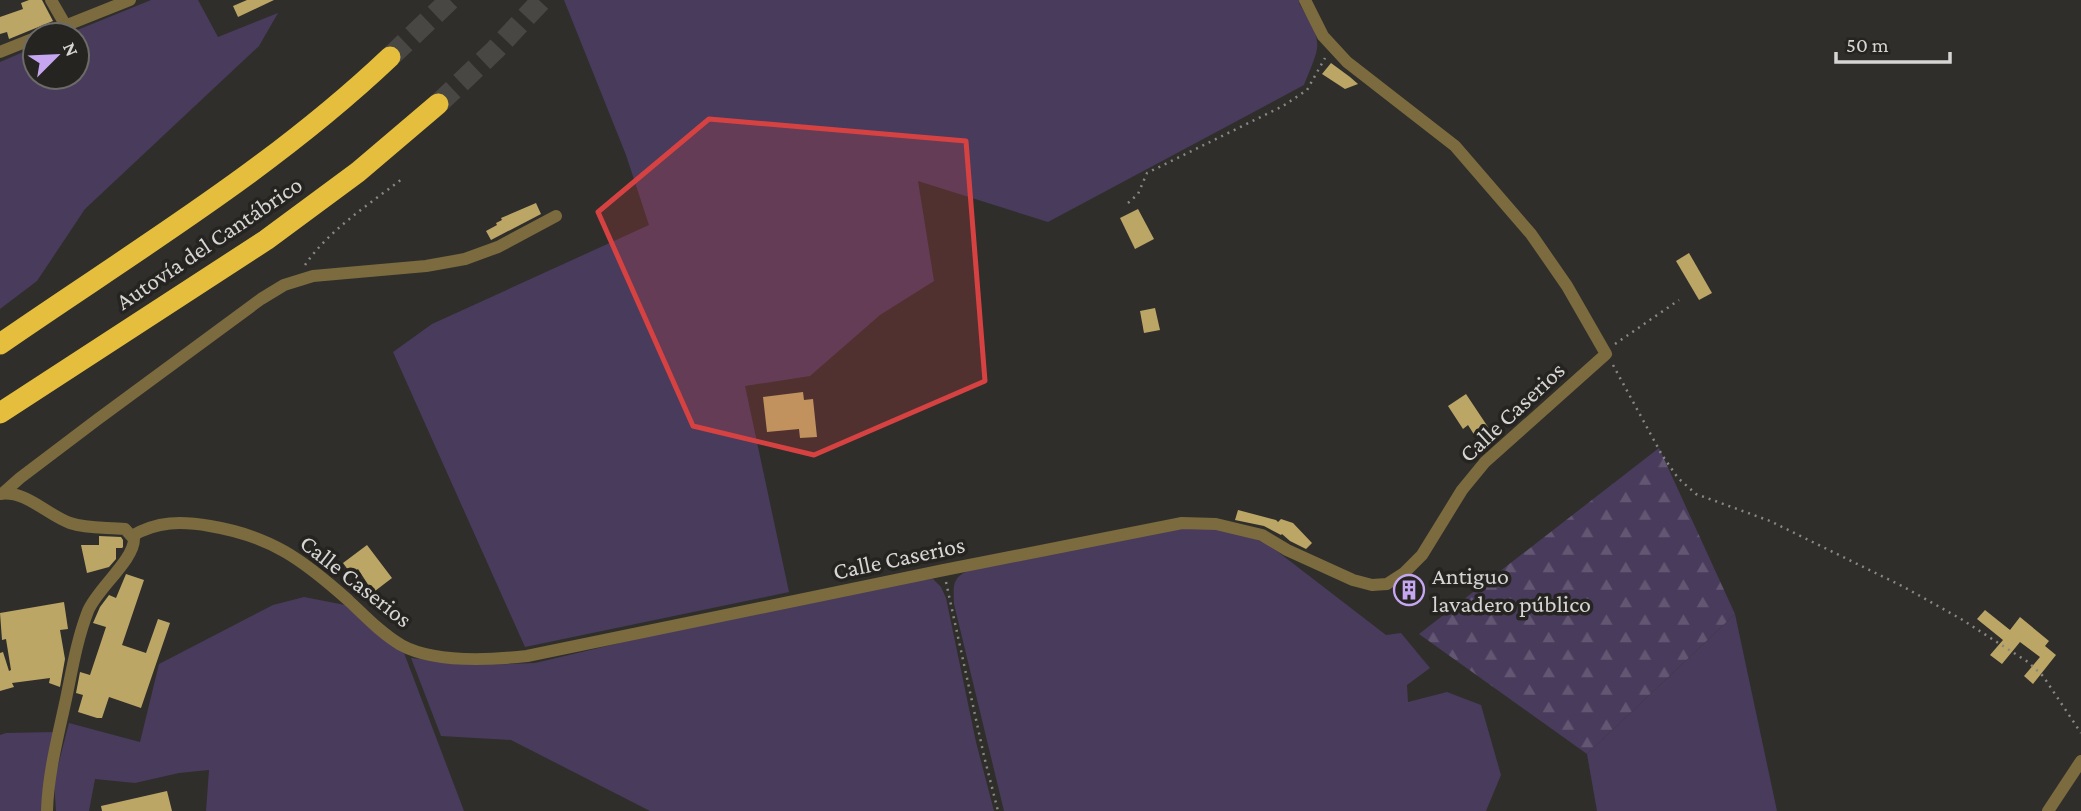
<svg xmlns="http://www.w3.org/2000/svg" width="2081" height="811" viewBox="0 0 2081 811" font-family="'Crimson Pro',serif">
<defs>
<pattern id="forest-firs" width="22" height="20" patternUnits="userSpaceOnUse" patternTransform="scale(1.75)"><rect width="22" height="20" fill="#493b5c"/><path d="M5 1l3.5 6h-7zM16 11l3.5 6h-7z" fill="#625672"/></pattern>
</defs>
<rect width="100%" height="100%" fill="#2f2e2b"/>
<g fill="#493b5c">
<path d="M 151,0 L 198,0 L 218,37 L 278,13 L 259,46 L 85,209 L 37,281 L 0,309 L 0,62 L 35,47 L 35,77 L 77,77 L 77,35 L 65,35 Z"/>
<path d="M 564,0 L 1304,0 L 1299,3 C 1323,44 1322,41 1304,85 L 1048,222 L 918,181 L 934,281 L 880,315 L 810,376 L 745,386 L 789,592 L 525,647 L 393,352 L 432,324 L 649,225 L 626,155 Z"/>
<path d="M 1187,527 L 1218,530 L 1244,534 L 1269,545 L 1386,635 L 1401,633 L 1430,668 L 1407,685 L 1408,702 L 1447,692 L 1481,705 L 1501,775 L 1486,811 L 1004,811 L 954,604 C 953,581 953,577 974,568 Z"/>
<path d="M 933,579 L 941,587 L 946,598 L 976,742 L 994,811 L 650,811 L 511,740 L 441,736 L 411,658 L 480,665 L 535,663 L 666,632 L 916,580 Z"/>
<path d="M 304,597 L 345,605 L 404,653 L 464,811 L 206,811 L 209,770 L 179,773 L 135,783 L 95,779 L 89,811 L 56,811 L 54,781 L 69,723 L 140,742 L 159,664 L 273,605 Z"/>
<path d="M 1735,614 L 1777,811 L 1597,811 L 1587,754 Z"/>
<path d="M 54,732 L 42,811 L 0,811 L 0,735 L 6,733 Z"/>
</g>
<path fill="url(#forest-firs)" d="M 1659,448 L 1735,614 L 1587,754 L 1419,634 Z"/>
<g fill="#bca666">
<path d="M 29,0 L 42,0 L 53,21 L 9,39 L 7,32 L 0,34 L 0,17 L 23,9 L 21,3 Z"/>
<path d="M 247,0 L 274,0 L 238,17 L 233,6 Z"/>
<path d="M 1331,63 L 1350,77 L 1358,84 L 1345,89 L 1322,74 Z"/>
<path d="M 536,203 L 541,214 L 491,240 L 486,231 L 497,225 L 496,223 L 502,220 L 501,218 Z"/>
<path d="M 1138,209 L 1154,239 L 1135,249 L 1120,218 Z"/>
<path d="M 1689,253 L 1712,293 L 1699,300 L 1676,261 Z"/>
<path d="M 1155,308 L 1160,330 L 1144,333 L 1140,311 Z"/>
<path d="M 803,392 L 804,400 L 813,399 L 817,437 L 800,438 L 799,429 L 767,432 L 763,397 Z"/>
<path d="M 1466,394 L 1494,436 L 1480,444 L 1468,425 L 1463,429 L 1448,406 Z"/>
<path d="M 1238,510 L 1276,520 L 1278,522 L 1281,519 L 1293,523 L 1312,543 L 1306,549 L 1290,541 L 1282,534 L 1281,535 L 1264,526 L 1235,520 Z"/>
<path d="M 99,536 L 121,537 L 123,540 L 123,547 L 122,548 L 116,548 L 116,559 L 109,567 L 87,573 L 81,545 L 99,545 Z"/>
<path d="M 367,545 L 392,578 L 375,591 L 371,585 L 369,586 L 358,569 L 351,574 L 343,563 Z"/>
<path d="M 126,574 L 144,580 L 122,645 L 146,653 L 158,619 L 170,623 L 141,708 L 109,697 L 102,718 L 97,718 L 78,712 L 83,695 L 76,693 L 80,672 L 90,675 L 106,627 L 93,623 L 100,607 L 109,595 L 116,598 Z"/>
<path d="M 64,602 L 68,629 L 60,630 L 65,659 L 60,687 L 49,683 L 50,678 L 12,683 L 14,687 L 0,691 L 0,653 L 3,652 L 9,671 L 11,670 L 6,639 L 2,640 L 0,613 Z"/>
<path d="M 1985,610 L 2010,630 L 2020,617 L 2049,641 L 2045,646 L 2056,655 L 2033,684 L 2024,676 L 2040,657 L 2020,642 L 2002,664 L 1990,655 L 2003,640 L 1977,619 Z"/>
<path d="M 167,791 L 172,811 L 102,811 L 101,806 Z"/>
</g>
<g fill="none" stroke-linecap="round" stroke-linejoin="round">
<g stroke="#484744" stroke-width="21" stroke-dasharray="21 10" stroke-linecap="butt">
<path d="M 390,57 L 450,0"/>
<path d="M 438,104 L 495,50 L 542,0"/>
</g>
<g stroke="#888784" stroke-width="2.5" stroke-dasharray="2 5" stroke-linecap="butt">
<path d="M 1128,203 L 1138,194 L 1147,173 L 1283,106 L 1307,90 L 1325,58"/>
<path d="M 305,265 C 329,230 368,205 402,179"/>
<path d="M 1615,344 L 1679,300"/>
<path d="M 1613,365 L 1662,455 L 1678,478 L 1696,494 L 1770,521 L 1904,587 L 1961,619 L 2028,662 L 2043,676 L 2081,733"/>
<path d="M 946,582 L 984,756 L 998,811"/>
</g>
<g stroke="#7b6b3e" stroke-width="12">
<path d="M 51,0 L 66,26"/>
<path d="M 42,35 L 130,0"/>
<path d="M 0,52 L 35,38"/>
<path d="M 3,493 L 20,478 L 98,419 L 261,299 L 284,285 L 313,276 L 426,266 L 465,259 L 498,247 L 556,216"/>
<path d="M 0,494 C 26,490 47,515 70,523 C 88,529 107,527 125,529 L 134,539 C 134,560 97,589 88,611 C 77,639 72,670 66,699 C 58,736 48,774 47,811"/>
<path d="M 132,536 C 157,521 182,521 210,526 C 271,536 303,560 348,600 C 365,616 381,633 401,645 C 434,663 491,660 527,656 L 944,570 L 1182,523 L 1216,524 L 1262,535 L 1287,550 L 1353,580 L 1372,585 L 1387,584 L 1404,573 L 1422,555 L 1462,490 L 1485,462 L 1606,354 L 1567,286 L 1531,234 L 1455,146 L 1347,62 L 1323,36 L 1305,0"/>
<path d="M 2048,811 L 2081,761"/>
</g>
<g stroke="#e5be3d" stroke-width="21">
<path d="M 0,344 C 133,252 272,169 390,57"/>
<path d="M 0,413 L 266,240 L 358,172 L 438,104"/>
</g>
</g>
<path fill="#d64242" fill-opacity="0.2" stroke="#d64242" stroke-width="5" stroke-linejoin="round" d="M 709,119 L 966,141 L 985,381 L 814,455 L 693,426 L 598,212 Z"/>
<defs>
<g id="building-ring" transform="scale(1.575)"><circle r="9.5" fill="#252421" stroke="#c6a6f0" stroke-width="1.5"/><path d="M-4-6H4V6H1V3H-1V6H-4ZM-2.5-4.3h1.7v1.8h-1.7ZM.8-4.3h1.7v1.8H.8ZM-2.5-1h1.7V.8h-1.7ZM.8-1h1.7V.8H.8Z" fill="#c6a6f0"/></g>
</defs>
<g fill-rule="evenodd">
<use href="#building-ring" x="1409" y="590"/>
</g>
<g text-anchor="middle" stroke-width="7" stroke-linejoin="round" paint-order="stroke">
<g font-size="24" fill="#d6d5d3" stroke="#252421">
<text transform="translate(209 243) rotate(-34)" y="8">Autovía del Cantábrico</text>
<text transform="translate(1512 412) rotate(-43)" y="8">Calle Caserios</text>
<text transform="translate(899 558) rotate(-12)" y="8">Calle Caserios</text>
<text transform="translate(356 581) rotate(38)" y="8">Calle Caserios</text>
</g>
<g font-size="24" fill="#d6d5d3" stroke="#252421" text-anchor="start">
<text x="1432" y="584">Antiguo<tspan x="1432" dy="28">lavadero público</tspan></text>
</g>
</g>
<g transform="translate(56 56) rotate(66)"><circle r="33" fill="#252421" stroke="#6c6b68" stroke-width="2"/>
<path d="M0-5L12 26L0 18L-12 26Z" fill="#c6a6f0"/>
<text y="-10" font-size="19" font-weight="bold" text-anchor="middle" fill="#d6d5d3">N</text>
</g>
<path d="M1836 52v10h114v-10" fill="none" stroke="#d6d5d3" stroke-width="3.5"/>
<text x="1846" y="52" font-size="21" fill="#d6d5d3" stroke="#252421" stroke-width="5" paint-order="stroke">50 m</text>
</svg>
